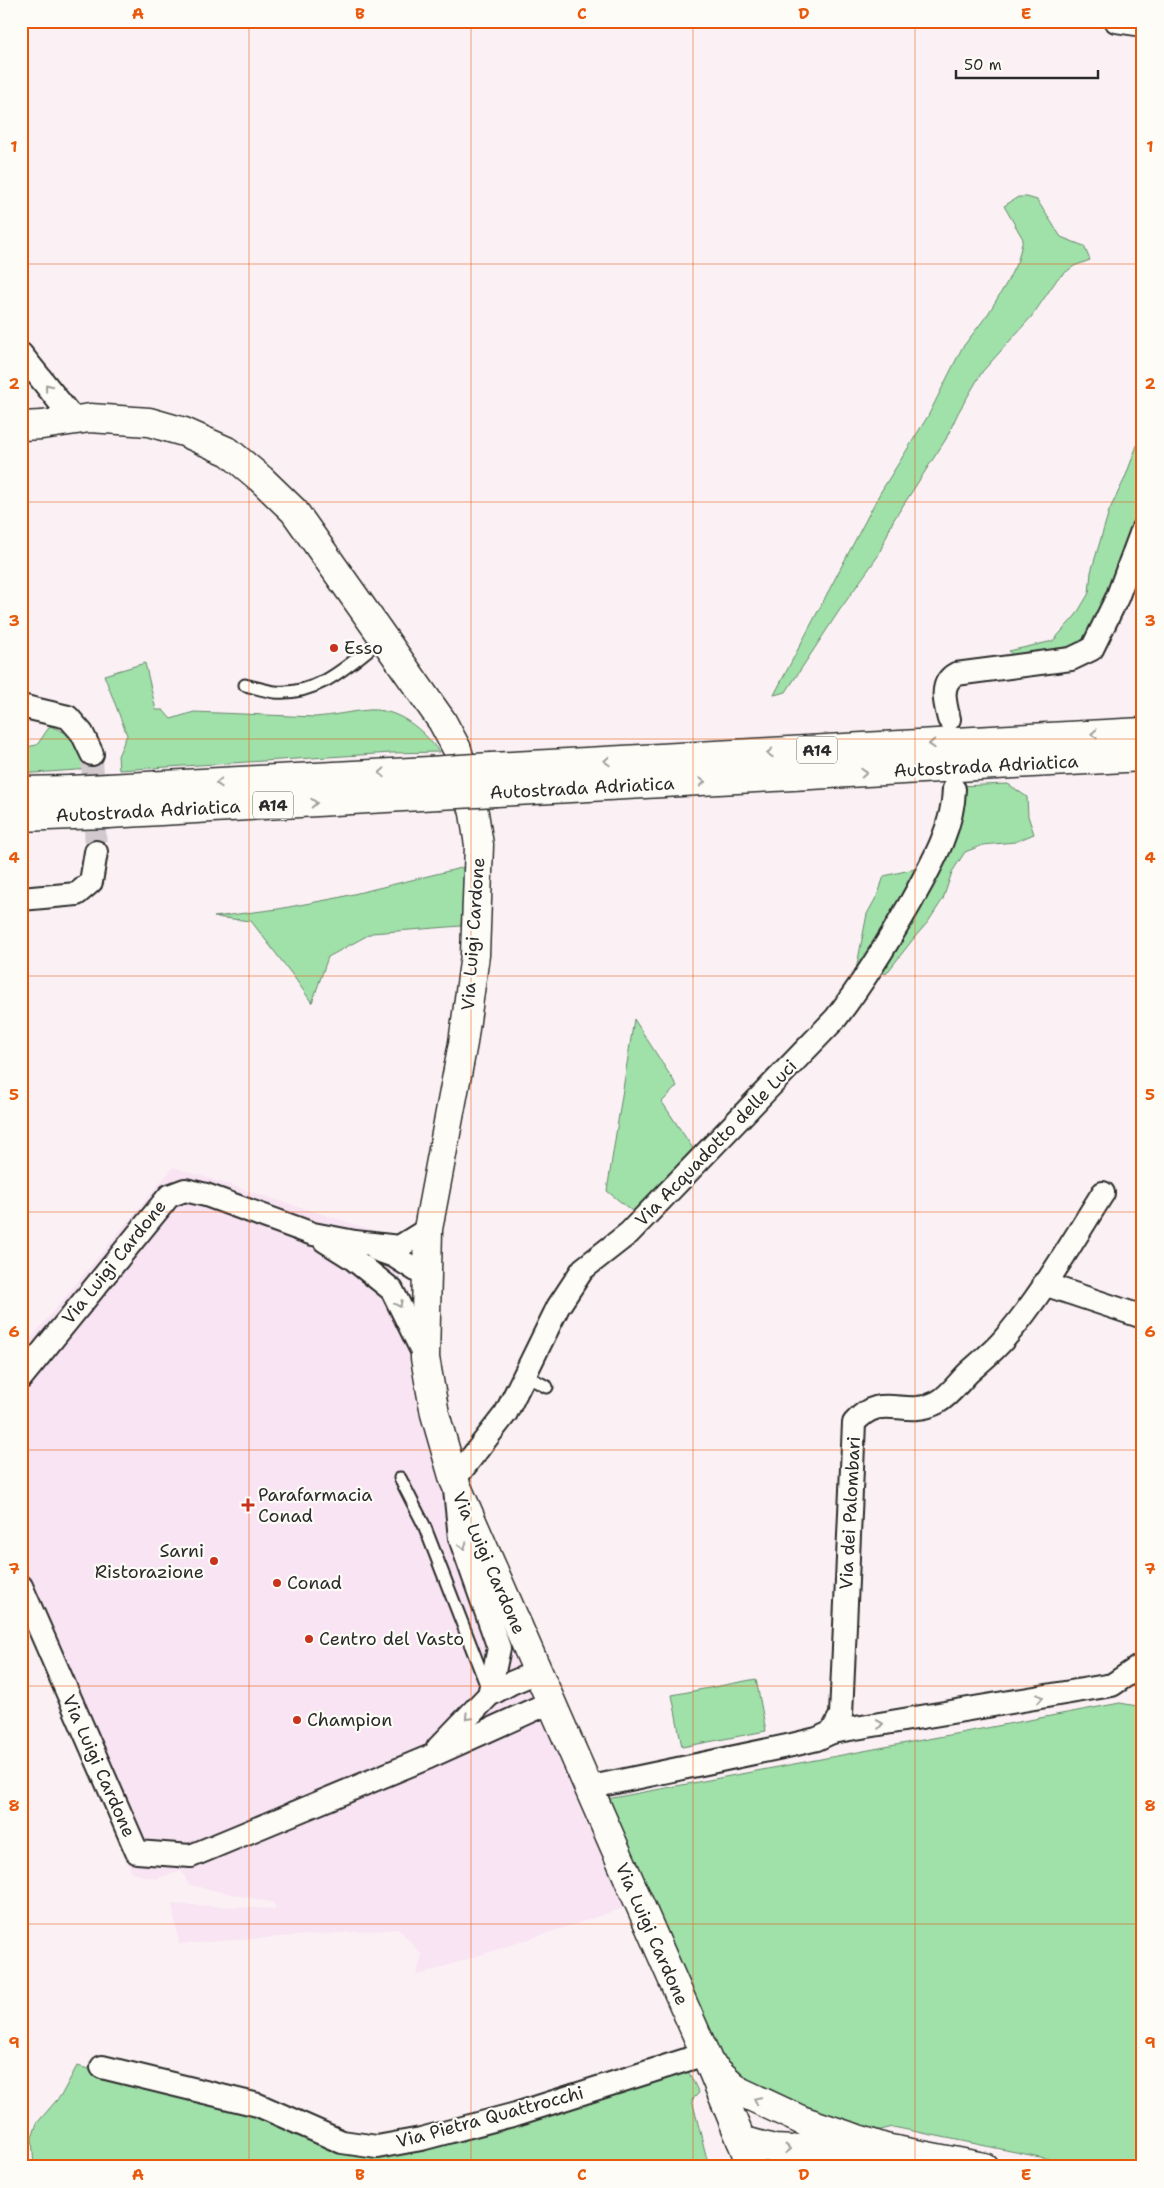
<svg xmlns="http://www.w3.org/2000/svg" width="1164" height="2188" viewBox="0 0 1164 2188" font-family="'Shantell Sans',sans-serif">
<rect width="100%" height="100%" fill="#fbf1f5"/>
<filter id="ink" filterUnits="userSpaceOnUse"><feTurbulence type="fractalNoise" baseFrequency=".02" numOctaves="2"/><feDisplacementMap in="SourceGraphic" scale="10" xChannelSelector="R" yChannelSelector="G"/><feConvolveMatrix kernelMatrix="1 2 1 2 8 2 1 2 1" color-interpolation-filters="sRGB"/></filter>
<g filter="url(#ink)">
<path fill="#f8e4f2" d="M 173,1167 L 392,1236 L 411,1373 L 442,1485 L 627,1907 L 416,1976 L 422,1955 L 399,1929 L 179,1944 L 172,1904 L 275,1909 L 274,1903 L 189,1885 L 181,1870 L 157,1879 L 132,1873 L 21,1618 L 21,1350 Z"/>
<g fill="#a0e0a9" stroke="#66866a">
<path d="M 1018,197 L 1027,197 L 1037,200 L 1061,237 L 1084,246 L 1090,260 L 1074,266 L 1058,278 L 1032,316 L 982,372 L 958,413 L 946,439 L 893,521 L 878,556 L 839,611 L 786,692 L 774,695 L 880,493 L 928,416 L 962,348 L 988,314 L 1006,284 L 1018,260 L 1023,239 L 1004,206 Z"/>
<path d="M 1143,429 L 1143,513 L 1102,620 L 1072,656 L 1015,659 L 1009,651 L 1053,641 L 1076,615 L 1089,593 L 1091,572 L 1109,511 L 1125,478 Z"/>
<path d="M 145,663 L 156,710 L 163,710 L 171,719 L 194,712 L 315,717 C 333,716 351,711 369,710 C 398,708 424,730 439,752 L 392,753 L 119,770 L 118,756 L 127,735 L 104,675 Z"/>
<path d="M 50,726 L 69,734 L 86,752 L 90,769 L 21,774 L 21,748 L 37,745 Z"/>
<path d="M 1008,784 L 1027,797 L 1028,816 L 1034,834 L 1015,842 L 983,845 L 965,852 L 952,872 L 943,899 L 928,922 L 914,938 L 886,974 L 882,972 L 855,975 L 867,914 L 878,894 L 884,876 L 927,866 L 957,786 Z"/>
<path d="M 465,867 L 461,926 L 372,933 L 328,957 L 312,1003 L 294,977 L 251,921 L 214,917 L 278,909 L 337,898 Z"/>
<path d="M 634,1019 L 677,1086 L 662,1102 L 696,1153 L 637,1215 L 607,1191 Z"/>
<path d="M 756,1679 L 766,1731 L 682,1747 L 672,1695 Z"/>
<path d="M 1120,1703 L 1143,1707 L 1143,2167 L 1089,2167 L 893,2127 L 852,2137 L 720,2074 L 607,1799 Z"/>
<path d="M 77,2066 L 258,2111 L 364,2152 L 686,2067 L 699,2093 L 692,2100 L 709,2167 L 34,2167 L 32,2138 L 37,2123 L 62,2094 Z"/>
</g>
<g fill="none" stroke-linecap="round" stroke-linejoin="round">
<path stroke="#d1c9cd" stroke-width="22" stroke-dasharray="22 11" stroke-linecap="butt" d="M 92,754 L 96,852"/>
<g stroke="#2b2b2b" stroke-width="15">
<g id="service">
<path d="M 245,685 C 254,687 265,691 275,692 C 320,696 350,663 383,638"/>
<path d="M 524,1375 L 547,1387"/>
<path d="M 400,1478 L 424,1525 L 487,1687"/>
</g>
</g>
<g stroke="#2b2b2b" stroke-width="26">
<g id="minor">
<path d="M 1116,21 L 1143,25"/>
<path d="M 21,354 L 74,420"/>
<path d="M 21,706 L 68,717 L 82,733 L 92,754"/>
<path d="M 949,719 C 945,704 939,683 956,674 L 1071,659 L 1092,649 L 1117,598 L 1143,528"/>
<path d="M 21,899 L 77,894 L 91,882 L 96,852"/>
<path d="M 325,1241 L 352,1258 L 392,1290 L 425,1357"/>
<path d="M 377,1250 L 394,1256 L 427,1277"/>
<path d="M 1044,1284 L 1143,1317"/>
<path d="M 21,1378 L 169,1196 L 185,1190 L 206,1195 L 313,1234 L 355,1242 L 399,1247 L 428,1229"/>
<path d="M 21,1586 L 137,1852 L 191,1856 L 429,1757 L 551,1702"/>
<path d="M 489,1695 L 499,1648 L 460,1538 L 454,1480 L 506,1413 L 558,1307 L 583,1269 L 629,1233 L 836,1018 C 865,980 887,944 911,902 C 930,867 953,830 954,789"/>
<path d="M 832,1732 L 1112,1685 L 1143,1664"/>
<path d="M 438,1748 L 489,1695 L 511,1683 L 537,1672"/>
<path d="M 587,1788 L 792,1745 L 817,1739 L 832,1732 L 841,1715 L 854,1423 C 882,1390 904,1420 938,1402 C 949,1396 959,1382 968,1373 C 980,1362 994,1351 1004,1339 C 1042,1295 1072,1242 1103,1193"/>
<path d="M 102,2067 L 258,2105 L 342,2142 L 377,2147 L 421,2139 L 516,2114 L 705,2054"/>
</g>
</g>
<g stroke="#2b2b2b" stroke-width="31">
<path id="tertiary" d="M 741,2140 L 752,2167"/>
</g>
<g stroke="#2b2b2b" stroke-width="31">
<g id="secondary">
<path d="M 21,426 L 42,425 L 90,418 L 149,422 L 184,432 L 229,452 L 261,479 L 294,511 L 442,721 L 457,749 L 474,813 L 479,845 L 475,955 L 463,1043 L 428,1229 L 425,1358 L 435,1414 L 454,1480 L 710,2065 L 741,2140"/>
<path d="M 713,2067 L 739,2091 L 801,2120 L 885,2148 L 984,2167"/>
<path d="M 741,2140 L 774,2149 L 794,2150 L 852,2137"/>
<path d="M 831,2167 L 841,2158 L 876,2150"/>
</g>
</g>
<g stroke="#2b2b2b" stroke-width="31">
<g id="motorway">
<path d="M 491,767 L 1143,732"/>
<path d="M 108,788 L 430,771"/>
<path d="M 21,791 L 71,790"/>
<path d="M 496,792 L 1143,757"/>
<path d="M 108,814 L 438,795"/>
<path d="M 21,817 L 74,815"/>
</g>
</g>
<use href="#service" stroke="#fdfcf7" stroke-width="11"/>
<use href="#minor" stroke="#fdfcf7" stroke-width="22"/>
<use href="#tertiary" stroke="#fdfcf7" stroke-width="28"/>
<use href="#secondary" stroke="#fdfcf7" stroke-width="28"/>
<use href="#motorway" stroke="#fdfcf7" stroke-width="28"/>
<g stroke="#2b2b2b" stroke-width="31" stroke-linecap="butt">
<g id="motorway-bridge">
<path d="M 430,771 L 491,767"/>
<path d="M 71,790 L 108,788"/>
<path d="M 438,795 L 496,792"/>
<path d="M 74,815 L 108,814"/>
</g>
</g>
<use href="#motorway-bridge" stroke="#fdfcf7" stroke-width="28"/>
</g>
<defs><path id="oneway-chevron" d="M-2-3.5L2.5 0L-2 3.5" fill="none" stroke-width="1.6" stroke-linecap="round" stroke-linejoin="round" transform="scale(1.25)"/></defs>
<g stroke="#9e9e9b">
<use href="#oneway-chevron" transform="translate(48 387) rotate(-129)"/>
<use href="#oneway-chevron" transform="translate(1094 734) rotate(177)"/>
<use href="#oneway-chevron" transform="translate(932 744) rotate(177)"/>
<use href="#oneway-chevron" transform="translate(770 753) rotate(177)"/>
<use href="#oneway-chevron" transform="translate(607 761) rotate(177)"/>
<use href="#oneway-chevron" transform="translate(382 773) rotate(177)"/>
<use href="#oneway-chevron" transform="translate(864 773) rotate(-3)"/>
<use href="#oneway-chevron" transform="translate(702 782) rotate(-3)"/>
<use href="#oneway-chevron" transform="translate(219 783) rotate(177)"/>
<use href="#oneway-chevron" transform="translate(314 803) rotate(-3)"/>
<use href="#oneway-chevron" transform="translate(399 1304) rotate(64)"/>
<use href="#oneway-chevron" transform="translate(463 1546) rotate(71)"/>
<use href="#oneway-chevron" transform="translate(1040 1698) rotate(-9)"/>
<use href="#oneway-chevron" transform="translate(468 1717) rotate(134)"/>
<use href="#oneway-chevron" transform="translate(880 1724) rotate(-9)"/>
<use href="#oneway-chevron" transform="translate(757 2100) rotate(-154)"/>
<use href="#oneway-chevron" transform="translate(788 2149)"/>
</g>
</g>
<path fill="none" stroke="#e8590c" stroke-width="1" stroke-opacity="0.55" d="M 249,21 L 249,2167M 471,21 L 471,2167M 693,21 L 693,2167M 915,21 L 915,2167M 21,264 L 1143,264M 21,502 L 1143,502M 21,739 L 1143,739M 21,976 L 1143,976M 21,1212 L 1143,1212M 21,1450 L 1143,1450M 21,1686 L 1143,1686M 21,1924 L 1143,1924"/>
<g fill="#c8321e" stroke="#fdfcf7" stroke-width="2">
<circle cx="334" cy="648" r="5"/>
<path d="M245.5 1497.5h5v5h5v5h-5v5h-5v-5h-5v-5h5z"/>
<circle cx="214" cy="1561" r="5"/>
<circle cx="277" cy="1583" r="5"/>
<circle cx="309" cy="1639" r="5"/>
<circle cx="297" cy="1720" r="5"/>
</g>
<g text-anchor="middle" stroke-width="4.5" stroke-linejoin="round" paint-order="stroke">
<g fill="#fdfcf7" stroke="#6a6a68" stroke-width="1">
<rect x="797" y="736.5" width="40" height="27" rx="4"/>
<rect x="253" y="791.5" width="40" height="27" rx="4"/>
</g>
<g font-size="16" font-weight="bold" fill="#2b2b2b">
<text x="817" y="756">A14</text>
<text x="273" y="811">A14</text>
</g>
<g font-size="18" fill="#2b2b2b" stroke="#fdfcf7" text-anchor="start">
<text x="344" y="654">Esso</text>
<text x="258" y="1501">Parafarmacia<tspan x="258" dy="21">Conad</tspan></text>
<text x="204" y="1557" text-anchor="end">Sarni<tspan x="204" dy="21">Ristorazione</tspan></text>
<text x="287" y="1589">Conad</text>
<text x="319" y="1645">Centro del Vasto</text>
<text x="307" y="1726">Champion</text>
</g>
<g font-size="18" fill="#2b2b2b" stroke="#fdfcf7">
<text transform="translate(986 766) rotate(-3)" y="6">Autostrada Adriatica</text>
<text transform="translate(582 788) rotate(-3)" y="6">Autostrada Adriatica</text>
<text transform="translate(148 811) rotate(-3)" y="6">Autostrada Adriatica</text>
<text transform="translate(473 934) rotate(-86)" y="6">Via Luigi Cardone</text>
<text transform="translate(716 1143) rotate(-46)" y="6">Via Acquadotto delle Luci</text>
<text transform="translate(114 1262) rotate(-51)" y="6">Via Luigi Cardone</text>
<text transform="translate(850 1513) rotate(-87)" y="6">Via dei Palombari</text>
<text transform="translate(489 1563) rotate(66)" y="6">Via Luigi Cardone</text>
<text transform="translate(99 1766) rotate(66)" y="6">Via Luigi Cardone</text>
<text transform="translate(652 1934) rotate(66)" y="6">Via Luigi Cardone</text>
<text transform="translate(490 2117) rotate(-15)" y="6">Via Pietra Quattrocchi</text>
</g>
</g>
<rect width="1164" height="2188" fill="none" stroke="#fdfcf7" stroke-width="55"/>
<path d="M956 70v8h142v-8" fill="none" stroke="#2b2b2b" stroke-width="2.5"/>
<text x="964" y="70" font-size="15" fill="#2b2b2b" stroke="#fdfcf7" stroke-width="4" paint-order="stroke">50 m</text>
<rect x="28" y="28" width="1108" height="2132" fill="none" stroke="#e8590c" stroke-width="2"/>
<g font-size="16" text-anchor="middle" font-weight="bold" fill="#e8590c">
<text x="138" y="19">A</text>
<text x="360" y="19">B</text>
<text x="582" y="19">C</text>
<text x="804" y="19">D</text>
<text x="1026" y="19">E</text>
<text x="14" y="152">1</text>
<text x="1150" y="152">1</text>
<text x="14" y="389">2</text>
<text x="1150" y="389">2</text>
<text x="14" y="626">3</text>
<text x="1150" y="626">3</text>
<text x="14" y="863">4</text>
<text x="1150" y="863">4</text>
<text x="14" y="1100">5</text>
<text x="1150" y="1100">5</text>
<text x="14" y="1337">6</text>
<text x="1150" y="1337">6</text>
<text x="14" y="1574">7</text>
<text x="1150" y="1574">7</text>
<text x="14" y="1811">8</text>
<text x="1150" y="1811">8</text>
<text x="14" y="2048">9</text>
<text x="1150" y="2048">9</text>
<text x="138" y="2180">A</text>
<text x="360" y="2180">B</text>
<text x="582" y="2180">C</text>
<text x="804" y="2180">D</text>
<text x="1026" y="2180">E</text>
</g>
</svg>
